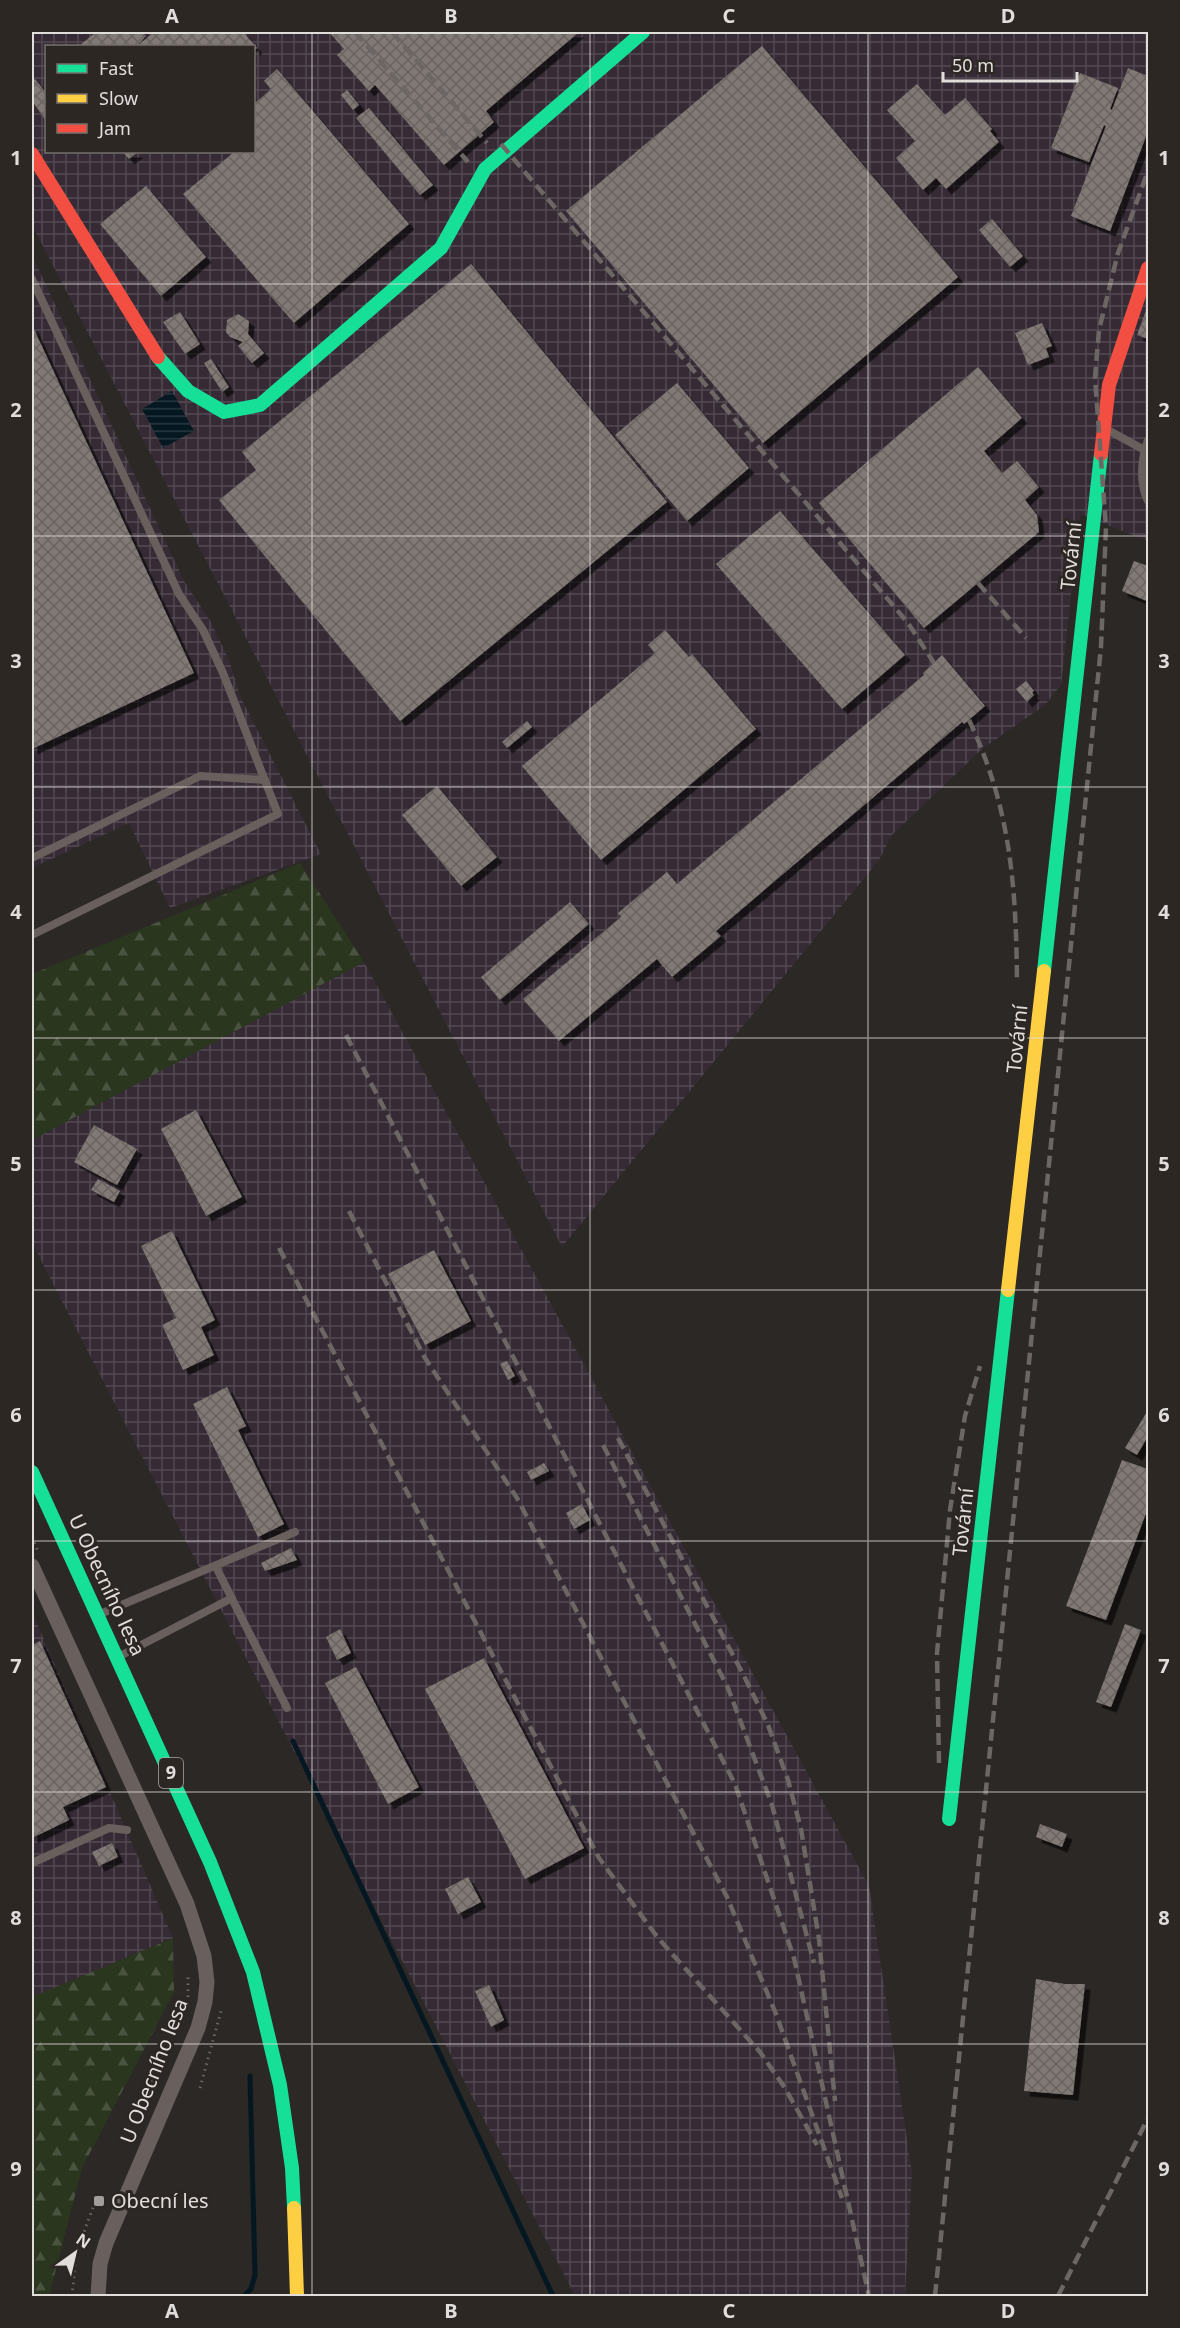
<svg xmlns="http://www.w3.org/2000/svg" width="1180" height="2328" viewBox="0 0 1180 2328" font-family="'Noto Sans',sans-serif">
<defs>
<pattern id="industrial-grid" width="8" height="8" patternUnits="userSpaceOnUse" patternTransform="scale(1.5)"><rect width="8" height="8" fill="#362b35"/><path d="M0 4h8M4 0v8" fill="none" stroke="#534952"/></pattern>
<pattern id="forest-firs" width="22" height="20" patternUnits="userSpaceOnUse" patternTransform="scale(1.5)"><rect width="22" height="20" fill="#2b361f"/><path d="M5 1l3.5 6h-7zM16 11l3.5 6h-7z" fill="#49533f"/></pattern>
<pattern id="water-rules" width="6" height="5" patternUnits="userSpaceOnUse" patternTransform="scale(1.5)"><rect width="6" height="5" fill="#051721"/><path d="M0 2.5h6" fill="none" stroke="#293841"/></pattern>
<pattern id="building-cross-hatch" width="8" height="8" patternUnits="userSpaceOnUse" patternTransform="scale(1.5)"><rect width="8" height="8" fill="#817975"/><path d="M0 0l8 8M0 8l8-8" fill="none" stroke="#696361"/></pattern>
<filter id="shadow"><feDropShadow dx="5.5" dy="5.5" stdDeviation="0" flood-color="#0009"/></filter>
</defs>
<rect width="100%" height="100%" fill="#2b2826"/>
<g fill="url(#industrial-grid)" fill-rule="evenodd">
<path d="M 32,32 L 1148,32 L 1148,541 L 1080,514 L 1061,685 L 1045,705 L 982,749 L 892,835 L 879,860 L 562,1247 L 32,225 ZM 46,46 L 254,46 L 254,152 L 46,152 Z"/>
<path d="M 32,255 L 184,581 L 211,622 L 229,660 L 240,696 L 321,854 L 170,908 L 129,823 L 32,868 Z"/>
<path d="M 364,962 L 869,1886 L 912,2173 L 905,2296 L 575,2296 L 32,1243 L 32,1140 Z"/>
<path d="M 32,1612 L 173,1938 L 32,1997 Z"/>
</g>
<g fill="url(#forest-firs)">
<path d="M 300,863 L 364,962 L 32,1140 L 32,974 Z"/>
<path d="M 173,1938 L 174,1992 L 82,2168 L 49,2296 L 32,2296 L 32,1997 Z"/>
</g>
<path fill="url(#water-rules)" d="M 172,391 L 194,431 L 163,448 L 142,409 Z"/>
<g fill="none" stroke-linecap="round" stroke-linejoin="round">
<g stroke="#051721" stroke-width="5">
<path d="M 293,1741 L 553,2296"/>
<path d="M 244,2296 L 251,2289 L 255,2275 L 250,2076"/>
</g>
</g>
<g fill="url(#building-cross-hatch)" filter="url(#shadow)">
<path d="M 96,32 L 142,32 L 146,36 L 137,46 L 154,32 L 243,32 L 257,48 L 254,51 L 254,46 L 79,46 Z"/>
<path d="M 329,32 L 579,32 L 486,111 L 494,122 L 444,165 L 375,85 L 369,91 L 337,55 L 344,49 Z"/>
<path d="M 762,46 L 958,277 L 763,443 L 566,211 Z"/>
<path d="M 1128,68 L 1148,76 L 1148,131 L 1110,231 L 1071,216 L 1106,126 L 1104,125 L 1089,162 L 1051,148 L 1080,73 L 1118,88 L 1110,109 L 1112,110 Z"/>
<path d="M 277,69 L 409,224 L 294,323 L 183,194 L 234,152 L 254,152 L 254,104 L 271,89 L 264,81 Z"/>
<path d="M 35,79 L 46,93 L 46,121 L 32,101 L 32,82 Z"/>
<path d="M 917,84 L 945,115 L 965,98 L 992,129 L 990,131 L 999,142 L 946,189 L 936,178 L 923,190 L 896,158 L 915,141 L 887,110 Z"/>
<path d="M 347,90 L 359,105 L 353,110 L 341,95 Z"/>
<path d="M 369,108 L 433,185 L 420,195 L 356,118 Z"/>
<path d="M 123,152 L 138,152 L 129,159 Z"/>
<path d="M 146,186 L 206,257 L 161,296 L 100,224 Z"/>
<path d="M 992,219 L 1023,256 L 1010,267 L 979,230 Z"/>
<path d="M 471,264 L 667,502 L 400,721 L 219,500 L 256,470 L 242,452 Z"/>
<path d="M 1148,305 L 1148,339 L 1137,335 Z"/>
<path d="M 180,312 L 200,344 L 185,354 L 163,322 Z"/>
<path d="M 238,314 L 249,321 L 248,334 L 264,353 L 252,363 L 238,346 L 243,342 L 230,337 L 226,332 L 227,320 Z"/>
<path d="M 1042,323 L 1052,346 L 1046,348 L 1049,357 L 1028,365 L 1015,333 Z"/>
<path d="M 32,325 L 194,673 L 32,749 Z"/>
<path d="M 211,359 L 229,387 L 222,392 L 204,363 Z"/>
<path d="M 978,367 L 1022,418 L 984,451 L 1002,473 L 1017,461 L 1039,487 L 1025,500 L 1037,515 L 1039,532 L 924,628 L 819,503 Z"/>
<path d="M 677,383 L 749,468 L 687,521 L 615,435 Z"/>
<path d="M 780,511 L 905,655 L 842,709 L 716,564 Z"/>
<path d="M 1134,561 L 1148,566 L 1147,601 L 1122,591 Z"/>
<path d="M 665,630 L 689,657 L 692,654 L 756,729 L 601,860 L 522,766 L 655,653 L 648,645 Z"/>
<path d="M 942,655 L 985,706 L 964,724 L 962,722 L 716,931 L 721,936 L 672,977 L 657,959 L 559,1041 L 523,999 L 621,917 L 618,913 L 667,872 L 677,884 L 924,675 L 923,673 Z"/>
<path d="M 1026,681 L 1034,691 L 1032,692 L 1034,695 L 1027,702 L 1016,689 Z"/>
<path d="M 527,721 L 532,727 L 507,748 L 502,742 Z"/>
<path d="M 437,786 L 497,857 L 461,886 L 402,815 Z"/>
<path d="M 570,902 L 589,924 L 500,1000 L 481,977 Z"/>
<path d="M 196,1110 L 242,1197 L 206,1216 L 161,1129 Z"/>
<path d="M 94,1125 L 137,1149 L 117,1185 L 74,1162 Z"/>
<path d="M 98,1179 L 120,1191 L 114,1202 L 91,1190 Z"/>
<path d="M 172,1231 L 215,1320 L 201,1327 L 214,1355 L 183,1370 L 162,1325 L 176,1318 L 141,1246 Z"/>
<path d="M 434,1250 L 471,1321 L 425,1345 L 388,1274 Z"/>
<path d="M 507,1361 L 515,1376 L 508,1380 L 500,1364 Z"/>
<path d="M 227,1387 L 246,1426 L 238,1430 L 284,1524 L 258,1537 L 193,1404 Z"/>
<path d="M 1148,1410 L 1148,1436 L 1137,1455 L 1125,1448 Z"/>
<path d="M 1122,1460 L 1148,1469 L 1148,1508 L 1106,1620 L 1066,1606 Z"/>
<path d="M 544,1463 L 549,1471 L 531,1480 L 527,1472 Z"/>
<path d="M 582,1504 L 590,1520 L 574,1529 L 566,1513 Z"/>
<path d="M 291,1548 L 297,1560 L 265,1571 L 261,1563 Z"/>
<path d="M 1125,1624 L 1141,1630 L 1111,1707 L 1096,1702 Z"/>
<path d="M 340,1629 L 351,1653 L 337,1660 L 326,1637 Z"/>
<path d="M 40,1641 L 106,1787 L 63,1807 L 69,1820 L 32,1838 L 32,1645 Z"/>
<path d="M 484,1658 L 584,1848 L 525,1879 L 425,1689 Z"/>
<path d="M 356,1667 L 419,1787 L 388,1804 L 325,1683 Z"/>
<path d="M 1040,1824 L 1067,1834 L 1062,1847 L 1036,1837 Z"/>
<path d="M 112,1843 L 118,1857 L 99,1866 L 92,1852 Z"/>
<path d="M 468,1877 L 481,1902 L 458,1914 L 445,1889 Z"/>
<path d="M 1036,1979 L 1065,1984 L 1085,1984 L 1073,2095 L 1024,2091 Z"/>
<path d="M 489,1985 L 504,2020 L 491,2027 L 475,1991 Z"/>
</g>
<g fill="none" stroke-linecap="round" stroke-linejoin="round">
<g stroke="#6c6462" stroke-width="3" stroke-dasharray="1.5 4.5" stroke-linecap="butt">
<path d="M 32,1537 L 38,1552"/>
<path d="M 188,1997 L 188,1973"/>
<path d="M 200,2088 L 221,2011"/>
<path d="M 131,2118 L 164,2061"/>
<path d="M 72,2296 L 76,2254 L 95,2202"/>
</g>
<g stroke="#695f5d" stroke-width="8">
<path d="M 32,279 L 179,594 L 203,630 L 223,673 L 278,814 L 32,935"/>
<path d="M 1106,429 L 1148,452"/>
<path d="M 1148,440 C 1141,459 1139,483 1148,501"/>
<path d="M 32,858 L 200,776 L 265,780"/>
<path d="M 216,1567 L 287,1708"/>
<path d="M 100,1614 L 295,1532"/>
<path d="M 118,1657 L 232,1598"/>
<path d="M 32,1863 L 109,1828 L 127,1830"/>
</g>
<path stroke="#695f5d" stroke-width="15" d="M 32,1566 L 187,1904 L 204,1956 L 207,1982 L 205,2002 L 198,2028 L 106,2243 L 100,2264 L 98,2296"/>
<g stroke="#16e098" stroke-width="14">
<path d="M 158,357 L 188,391 L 224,412 L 260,405 L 441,248 L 485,169 L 643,32"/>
<path d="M 1044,971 L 1101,454"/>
<path d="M 32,1472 L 210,1862 L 253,1972 L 280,2085 L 292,2168 L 294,2208"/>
<path d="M 949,1819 L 1008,1290"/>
</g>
<g stroke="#ffcf43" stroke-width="14">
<path d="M 1008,1290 L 1044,971"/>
<path d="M 294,2208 L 297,2296"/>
</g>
<g stroke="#f24e42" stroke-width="14">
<path d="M 32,154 L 158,357"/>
<path d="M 1101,454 L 1109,385 L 1148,268"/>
</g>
<g stroke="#6c6664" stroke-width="4.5" stroke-dasharray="12 6" stroke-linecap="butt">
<path d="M 355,32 L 468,162"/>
<path d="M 392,32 L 487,143"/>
<path d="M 501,144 L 908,623 L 934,663"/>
<path d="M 978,583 L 1026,638"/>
<path d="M 969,720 C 1011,809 1016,886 1017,982"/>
<path d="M 346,1035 L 735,1784 L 794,1958 L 869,2296"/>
<path d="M 349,1211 L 425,1358 L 517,1498 L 727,1897 L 776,2014 L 842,2198"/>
<path d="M 279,1248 L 599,1858 L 658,1938 L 760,2052 L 785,2088 L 817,2145"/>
<path d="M 618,1438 L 744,1676 L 768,1725 L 788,1780 L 801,1829 L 819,1939 L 835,2101"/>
<path d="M 603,1445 L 728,1688 L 772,1805 L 814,1963"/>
<path d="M 939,1763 L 937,1653 L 950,1510 L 965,1416 L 980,1366"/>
<path d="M 935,2296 L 1101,647 L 1106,527 L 1095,378 L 1099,330 L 1118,253 L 1148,171"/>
<path d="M 1058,2296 L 1148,2118"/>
</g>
</g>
<path fill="none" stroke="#e1dddb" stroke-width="1.5" stroke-opacity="0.55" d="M 312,32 L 312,2296M 590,32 L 590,2296M 868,32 L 868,2296M 32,284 L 1148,284M 32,536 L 1148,536M 32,787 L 1148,787M 32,1038 L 1148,1038M 32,1290 L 1148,1290M 32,1541 L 1148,1541M 32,1792 L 1148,1792M 32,2044 L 1148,2044"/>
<rect fill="#a19e9c" stroke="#2d2724" stroke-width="2" x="93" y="2195" width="12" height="12" rx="3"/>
<g text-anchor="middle" stroke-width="6" stroke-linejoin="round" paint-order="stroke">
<rect fill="#2d2724" stroke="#aba6a4" stroke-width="1.5" x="159" y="1758" width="24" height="30" rx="4.5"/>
<g font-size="18" font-weight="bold" fill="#e1dddb">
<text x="171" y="1779">9</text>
</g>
<g font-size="20" fill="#e1dddb" stroke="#2d2724">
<text transform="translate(1071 556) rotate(-84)" y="7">Tovární</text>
<text transform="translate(1017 1039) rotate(-84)" y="7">Tovární</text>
<text transform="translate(963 1522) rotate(-84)" y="7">Tovární</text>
<text transform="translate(107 1585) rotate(65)" y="7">U Obecního lesa</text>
<text transform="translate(154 2071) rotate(-69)" y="7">U Obecního lesa</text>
</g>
<g font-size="20" fill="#e1dddb" stroke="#2d2724" text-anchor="start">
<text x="111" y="2208">Obecní les</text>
</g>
</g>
<rect width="1180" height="2328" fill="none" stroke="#2d2724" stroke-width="66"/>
<rect x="45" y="45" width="210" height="108" fill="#2d2724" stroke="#75706d" stroke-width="1.5"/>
<rect x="57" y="64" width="30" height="9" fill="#16e098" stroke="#75706d" stroke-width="1.5"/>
<text x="99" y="75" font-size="18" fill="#e1dddb">Fast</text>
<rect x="57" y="94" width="30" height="9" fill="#ffcf43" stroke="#75706d" stroke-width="1.5"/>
<text x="99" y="105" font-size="18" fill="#e1dddb">Slow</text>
<rect x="57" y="124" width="30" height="9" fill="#f24e42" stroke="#75706d" stroke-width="1.5"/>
<text x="99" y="135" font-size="18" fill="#e1dddb">Jam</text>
<g transform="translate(75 2253) rotate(34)" stroke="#2d2724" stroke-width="4.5" paint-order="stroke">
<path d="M0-4.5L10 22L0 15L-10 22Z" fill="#e1dddb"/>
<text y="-9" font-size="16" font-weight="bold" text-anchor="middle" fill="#e1dddb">N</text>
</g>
<path d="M943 72v9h134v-9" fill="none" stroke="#e1dddb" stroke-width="3"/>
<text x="952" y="72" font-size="18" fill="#e1dddb" stroke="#2d2724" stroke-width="4.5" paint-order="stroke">50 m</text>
<rect x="33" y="33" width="1114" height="2262" fill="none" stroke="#e1dddb" stroke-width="2"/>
<g font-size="20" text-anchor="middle" font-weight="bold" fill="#e1dddb">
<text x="172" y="23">A</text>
<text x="451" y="23">B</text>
<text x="729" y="23">C</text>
<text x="1008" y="23">D</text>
<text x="16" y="165">1</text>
<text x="1164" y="165">1</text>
<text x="16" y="417">2</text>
<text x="1164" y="417">2</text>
<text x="16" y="668">3</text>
<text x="1164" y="668">3</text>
<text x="16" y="919">4</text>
<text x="1164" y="919">4</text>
<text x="16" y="1171">5</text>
<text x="1164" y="1171">5</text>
<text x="16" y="1422">6</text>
<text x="1164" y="1422">6</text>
<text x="16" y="1673">7</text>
<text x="1164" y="1673">7</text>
<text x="16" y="1925">8</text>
<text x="1164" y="1925">8</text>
<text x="16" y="2176">9</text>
<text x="1164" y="2176">9</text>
<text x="172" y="2318">A</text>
<text x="451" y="2318">B</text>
<text x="729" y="2318">C</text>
<text x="1008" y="2318">D</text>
</g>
</svg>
